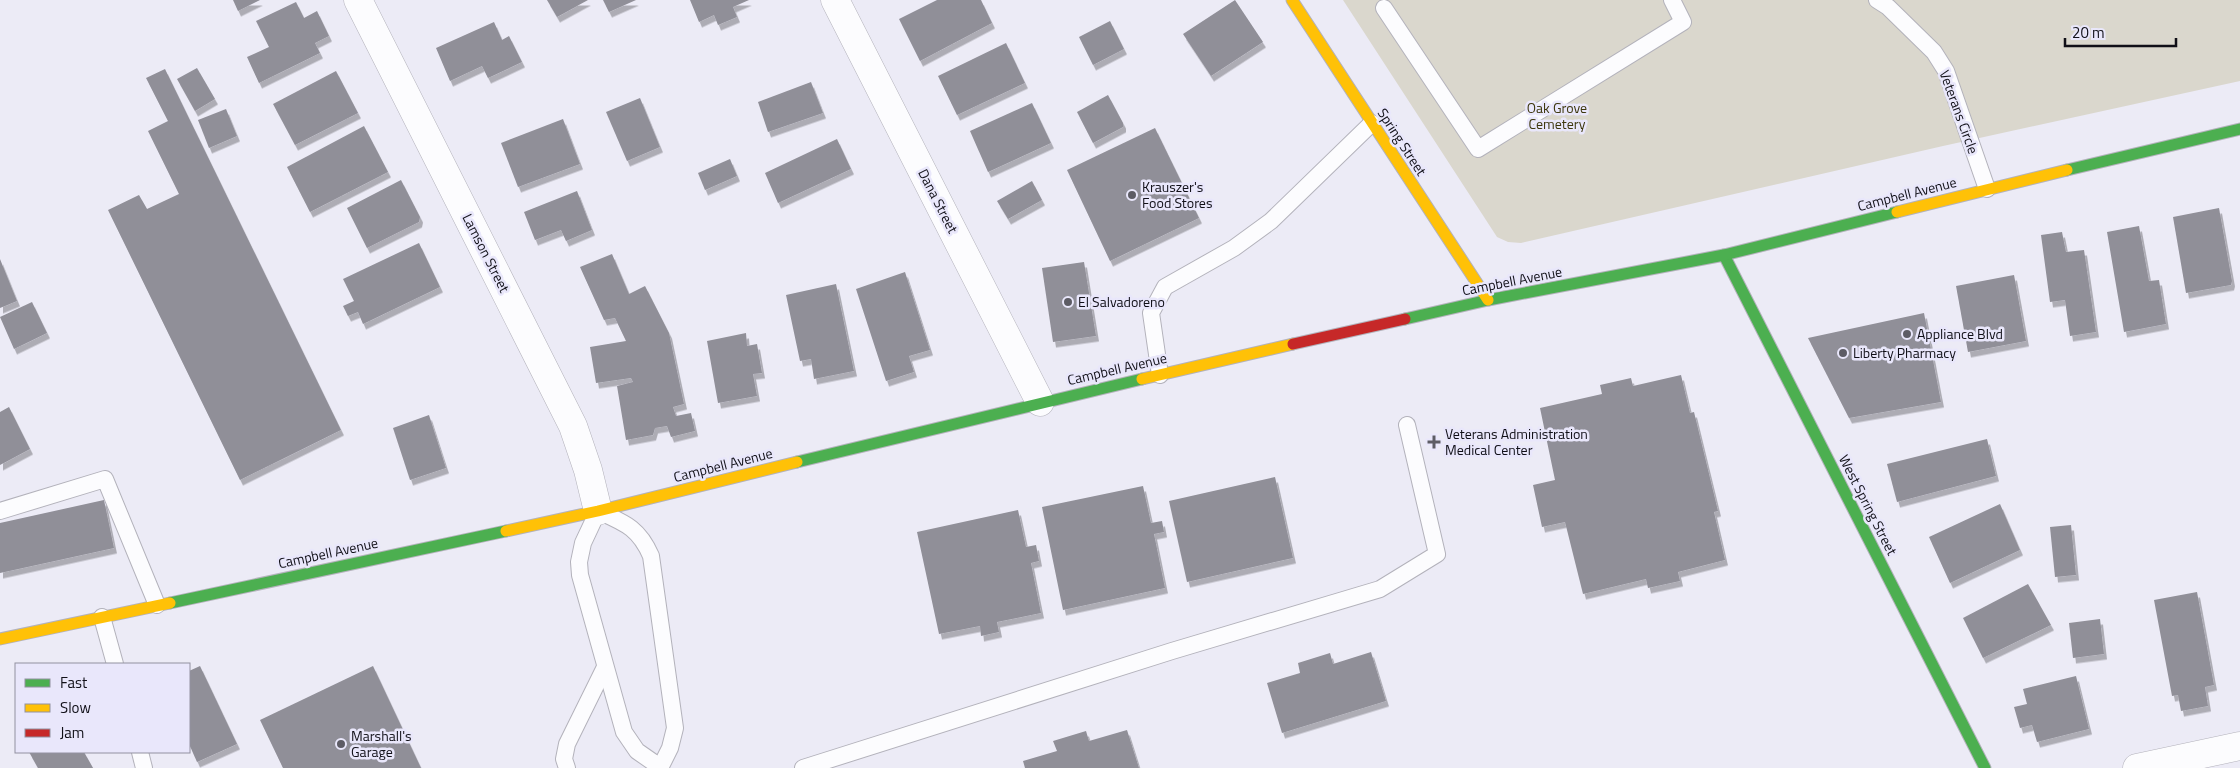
<svg xmlns="http://www.w3.org/2000/svg" width="2240" height="768" viewBox="0 0 2240 768" font-family="'Titillium Web',sans-serif">
<defs>
<filter id="shadow"><feDropShadow dx="3" dy="5.5" stdDeviation="0" flood-color="#0004"/></filter>
</defs>
<rect width="100%" height="100%" fill="#ecebf6"/>
<path fill="#dad7cd" d="M 1343,0 L 2240,0 L 2240,81 L 1943,146 L 1521,243 L 1508,242 L 1497,237 Z"/>
<g fill="#908f98" filter="url(#shadow)">
<path d="M 233,0 L 260,0 L 238,11 Z"/>
<path d="M 547,0 L 588,0 L 557,17 Z"/>
<path d="M 603,0 L 636,0 L 609,12 Z"/>
<path d="M 690,0 L 749,0 L 733,7 L 737,17 L 718,25 L 714,15 L 699,22 Z"/>
<path d="M 937,0 L 981,0 L 992,23 L 920,61 L 899,19 Z"/>
<path d="M 1235,0 L 1263,42 L 1211,76 L 1183,34 Z"/>
<path d="M 296,2 L 304,18 L 317,11 L 329,36 L 315,43 L 320,53 L 259,83 L 247,57 L 269,47 L 256,21 Z"/>
<path d="M 1110,21 L 1124,49 L 1093,65 L 1079,37 Z"/>
<path d="M 494,22 L 502,40 L 509,36 L 522,62 L 488,78 L 482,66 L 450,81 L 436,48 Z"/>
<path d="M 1006,43 L 1025,83 L 957,115 L 938,76 Z"/>
<path d="M 197,68 L 215,99 L 195,111 L 177,79 Z"/>
<path d="M 165,69 L 341,430 L 240,480 L 108,210 L 139,195 L 147,209 L 179,194 L 148,131 L 168,121 L 146,78 Z"/>
<path d="M 336,71 L 358,113 L 295,145 L 273,104 Z"/>
<path d="M 811,82 L 823,113 L 768,132 L 758,102 Z"/>
<path d="M 1108,95 L 1123,123 L 1123,127 L 1093,143 L 1077,112 Z"/>
<path d="M 640,98 L 660,147 L 627,161 L 606,112 Z"/>
<path d="M 1032,103 L 1051,143 L 988,172 L 970,131 Z"/>
<path d="M 226,109 L 237,136 L 209,148 L 198,120 Z"/>
<path d="M 563,119 L 580,164 L 518,187 L 501,143 Z"/>
<path d="M 364,126 L 388,172 L 310,212 L 287,167 Z"/>
<path d="M 1155,128 L 1199,218 L 1110,261 L 1067,170 Z"/>
<path d="M 837,139 L 851,169 L 778,203 L 765,173 Z"/>
<path d="M 730,159 L 737,176 L 705,190 L 698,173 Z"/>
<path d="M 401,180 L 420,217 L 419,222 L 367,248 L 347,208 Z"/>
<path d="M 1032,181 L 1042,200 L 1008,219 L 997,201 Z"/>
<path d="M 577,191 L 592,230 L 566,241 L 561,230 L 535,240 L 524,212 Z"/>
<path d="M 2219,208 L 2232,281 L 2231,285 L 2186,293 L 2173,217 Z"/>
<path d="M 2139,226 L 2149,281 L 2159,280 L 2166,324 L 2124,332 L 2107,232 Z"/>
<path d="M 2062,232 L 2066,252 L 2084,250 L 2096,332 L 2070,336 L 2065,300 L 2050,302 L 2041,235 Z"/>
<path d="M 419,243 L 440,287 L 363,324 L 358,312 L 348,316 L 343,306 L 354,301 L 343,279 Z"/>
<path d="M 612,254 L 629,294 L 645,286 L 669,333 L 684,404 L 673,407 L 676,416 L 691,413 L 695,431 L 671,437 L 667,426 L 655,428 L 653,435 L 626,440 L 617,386 L 633,382 L 631,378 L 596,383 L 590,347 L 626,341 L 615,318 L 604,320 L 580,267 Z"/>
<path d="M 0,259 L 17,301 L 0,308 Z"/>
<path d="M 1084,262 L 1096,336 L 1053,342 L 1042,268 Z"/>
<path d="M 905,272 L 930,350 L 909,356 L 914,372 L 886,381 L 856,289 Z"/>
<path d="M 2014,275 L 2026,341 L 1968,352 L 1956,286 Z"/>
<path d="M 836,284 L 854,371 L 814,379 L 811,359 L 800,361 L 786,295 Z"/>
<path d="M 32,302 L 47,333 L 14,349 L 0,317 Z"/>
<path d="M 1924,313 L 1941,402 L 1849,418 L 1808,338 Z"/>
<path d="M 746,333 L 747,346 L 757,344 L 762,373 L 753,374 L 757,396 L 718,403 L 707,341 Z"/>
<path d="M 1681,375 L 1690,413 L 1694,412 L 1718,511 L 1714,512 L 1725,560 L 1678,572 L 1680,581 L 1648,588 L 1646,579 L 1583,594 L 1565,522 L 1542,527 L 1533,485 L 1555,480 L 1540,408 L 1602,394 L 1600,385 L 1631,378 L 1633,386 Z"/>
<path d="M 9,407 L 30,449 L 0,465 L 0,412 Z"/>
<path d="M 429,415 L 446,468 L 410,480 L 393,428 Z"/>
<path d="M 1987,439 L 1996,476 L 1897,502 L 1887,464 Z"/>
<path d="M 1275,477 L 1293,558 L 1187,582 L 1169,501 Z"/>
<path d="M 1143,486 L 1151,523 L 1162,521 L 1164,532 L 1154,534 L 1165,588 L 1063,610 L 1042,507 Z"/>
<path d="M 104,500 L 114,548 L 0,573 L 0,523 Z"/>
<path d="M 2000,504 L 2020,550 L 1950,583 L 1929,537 Z"/>
<path d="M 1018,510 L 1026,547 L 1036,545 L 1039,561 L 1031,563 L 1041,613 L 997,622 L 999,632 L 981,636 L 980,626 L 939,634 L 917,532 Z"/>
<path d="M 2071,525 L 2076,575 L 2055,577 L 2050,527 Z"/>
<path d="M 2028,584 L 2051,625 L 1983,658 L 1963,618 Z"/>
<path d="M 2197,592 L 2214,685 L 2205,687 L 2208,706 L 2181,711 L 2178,695 L 2172,696 L 2154,600 Z"/>
<path d="M 2100,619 L 2104,654 L 2073,658 L 2069,623 Z"/>
<path d="M 1371,652 L 1386,701 L 1282,733 L 1267,683 L 1300,673 L 1298,663 L 1330,653 L 1333,664 Z"/>
<path d="M 200,666 L 237,744 L 197,762 L 189,744 L 189,671 Z"/>
<path d="M 373,666 L 421,768 L 283,768 L 260,720 Z"/>
<path d="M 2076,676 L 2089,729 L 2037,742 L 2032,725 L 2020,728 L 2014,707 L 2027,704 L 2023,689 Z"/>
<path d="M 1127,730 L 1139,768 L 1025,768 L 1023,761 L 1057,751 L 1053,741 L 1086,731 L 1089,741 Z"/>
<path d="M 29,752 L 84,752 L 93,768 L 38,768 Z"/>
</g>
<g fill="none" stroke-linecap="round" stroke-linejoin="round">
<g stroke="#b3b2bb" stroke-width="18">
<g id="lane">
<path d="M 1877,0 L 1888,7 L 1934,52 L 1946,71 L 1987,189"/>
<path d="M 1384,8 L 1478,149 L 1683,22 L 1672,0"/>
<path d="M 1160,375 L 1151,313 L 1165,287 L 1234,248 L 1271,221 L 1372,123"/>
<path d="M 0,511 L 105,479 L 157,605"/>
<path d="M 102,617 L 115,664"/>
<path d="M 140,752 L 144,768"/>
<path d="M 660,767 L 637,751 L 624,732 L 580,575 L 579,562 L 583,543 L 598,511 C 625,523 639,528 651,556 L 675,728 L 670,748 L 660,768"/>
<path d="M 567,768 L 564,759 L 567,744 L 605,667"/>
<path d="M 803,768 L 1172,651 L 1380,589 L 1437,554 L 1407,425"/>
</g>
</g>
<g stroke="#b3b2bb" stroke-width="29">
<g id="street">
<path d="M 358,0 L 573,426 L 588,470 L 598,511"/>
<path d="M 835,0 L 1040,402"/>
<path d="M 2137,768 L 2240,746"/>
</g>
</g>
<g stroke="#b3b2bb" stroke-width="13">
<g id="fast">
<path d="M 2067,170 L 2240,129"/>
<path d="M 1724,255 L 1985,768"/>
<path d="M 1405,319 L 1488,300 L 1724,255 L 1897,212"/>
<path d="M 797,462 L 1142,379"/>
<path d="M 170,603 L 506,531"/>
</g>
</g>
<g stroke="#b3b2bb" stroke-width="13">
<g id="slow">
<path d="M 1292,0 L 1488,300"/>
<path d="M 1897,212 L 2067,170"/>
<path d="M 1142,379 L 1293,344"/>
<path d="M 506,531 L 598,511 L 797,462"/>
<path d="M 0,639 L 170,603"/>
</g>
</g>
<g stroke="#b3b2bb" stroke-width="13">
<path id="jam" d="M 1293,344 L 1405,319"/>
</g>
<use href="#lane" stroke="#fcfcfe" stroke-width="16"/>
<use href="#street" stroke="#fcfcfe" stroke-width="28"/>
<use href="#fast" stroke="#4caf50" stroke-width="11"/>
<use href="#slow" stroke="#ffc107" stroke-width="11"/>
<use href="#jam" stroke="#c62828" stroke-width="11"/>
</g>
<g fill="#5d5c65" stroke="#e9e7fb" stroke-width="2">
<circle cx="1132" cy="195" r="5"/>
<circle cx="1068" cy="302" r="5"/>
<circle cx="1907" cy="334" r="5"/>
<circle cx="1843" cy="353" r="5"/>
<path d="M1431.5 434.5h5v5h5v5h-5v5h-5v-5h-5v-5h5z"/>
<circle cx="341" cy="744" r="5"/>
</g>
<g text-anchor="middle" stroke-width="5" stroke-linejoin="round" paint-order="stroke">
<g font-size="14" fill="#3d370d" stroke="#e9e7fb">
<text x="1557" y="113">Oak Grove<tspan x="1557" dy="16">Cemetery</tspan></text>
</g>
<g font-size="14" fill="#100f17" stroke="#e9e7fb">
<text transform="translate(1959 112) rotate(70)" y="5">Veterans Circle</text>
<text transform="translate(1402 142) rotate(57)" y="5">Spring Street</text>
<text transform="translate(1907 194) rotate(-14)" y="5">Campbell Avenue</text>
<text transform="translate(938 201) rotate(63)" y="5">Dana Street</text>
<text transform="translate(486 253) rotate(63)" y="5">Lamson Street</text>
<text transform="translate(1512 281) rotate(-11)" y="5">Campbell Avenue</text>
<text transform="translate(1117 369) rotate(-13)" y="5">Campbell Avenue</text>
<text transform="translate(723 465) rotate(-14)" y="5">Campbell Avenue</text>
<text transform="translate(1868 505) rotate(63)" y="5">West Spring Street</text>
<text transform="translate(328 553) rotate(-12)" y="5">Campbell Avenue</text>
</g>
<g font-size="14" fill="#100f17" stroke="#e9e7fb" text-anchor="start">
<text x="1142" y="192">Krauszer's<tspan x="1142" dy="16">Food Stores</tspan></text>
<text x="1078" y="307">El Salvadoreno</text>
<text x="1917" y="339">Appliance Blvd</text>
<text x="1853" y="358">Liberty Pharmacy</text>
<text x="1445" y="439">Veterans Administration<tspan x="1445" dy="16">Medical Center</tspan></text>
<text x="351" y="741">Marshall's<tspan x="351" dy="16">Garage</tspan></text>
</g>
</g>
<rect x="15" y="663" width="175" height="90" fill="#e9e7fb" stroke="#9291a0"/>
<rect x="25" y="679" width="25" height="8" fill="#4caf50" stroke="#9291a0"/>
<text x="60" y="688" font-size="15" fill="#100f17">Fast</text>
<rect x="25" y="704" width="25" height="8" fill="#ffc107" stroke="#9291a0"/>
<text x="60" y="713" font-size="15" fill="#100f17">Slow</text>
<rect x="25" y="729" width="25" height="8" fill="#c62828" stroke="#9291a0"/>
<text x="60" y="738" font-size="15" fill="#100f17">Jam</text>
<path d="M2065 38v8h111v-8" fill="none" stroke="#100f17" stroke-width="2.5"/>
<text x="2072" y="38" font-size="15" fill="#100f17" stroke="#e9e7fb" stroke-width="4" paint-order="stroke">20 m</text>
</svg>
